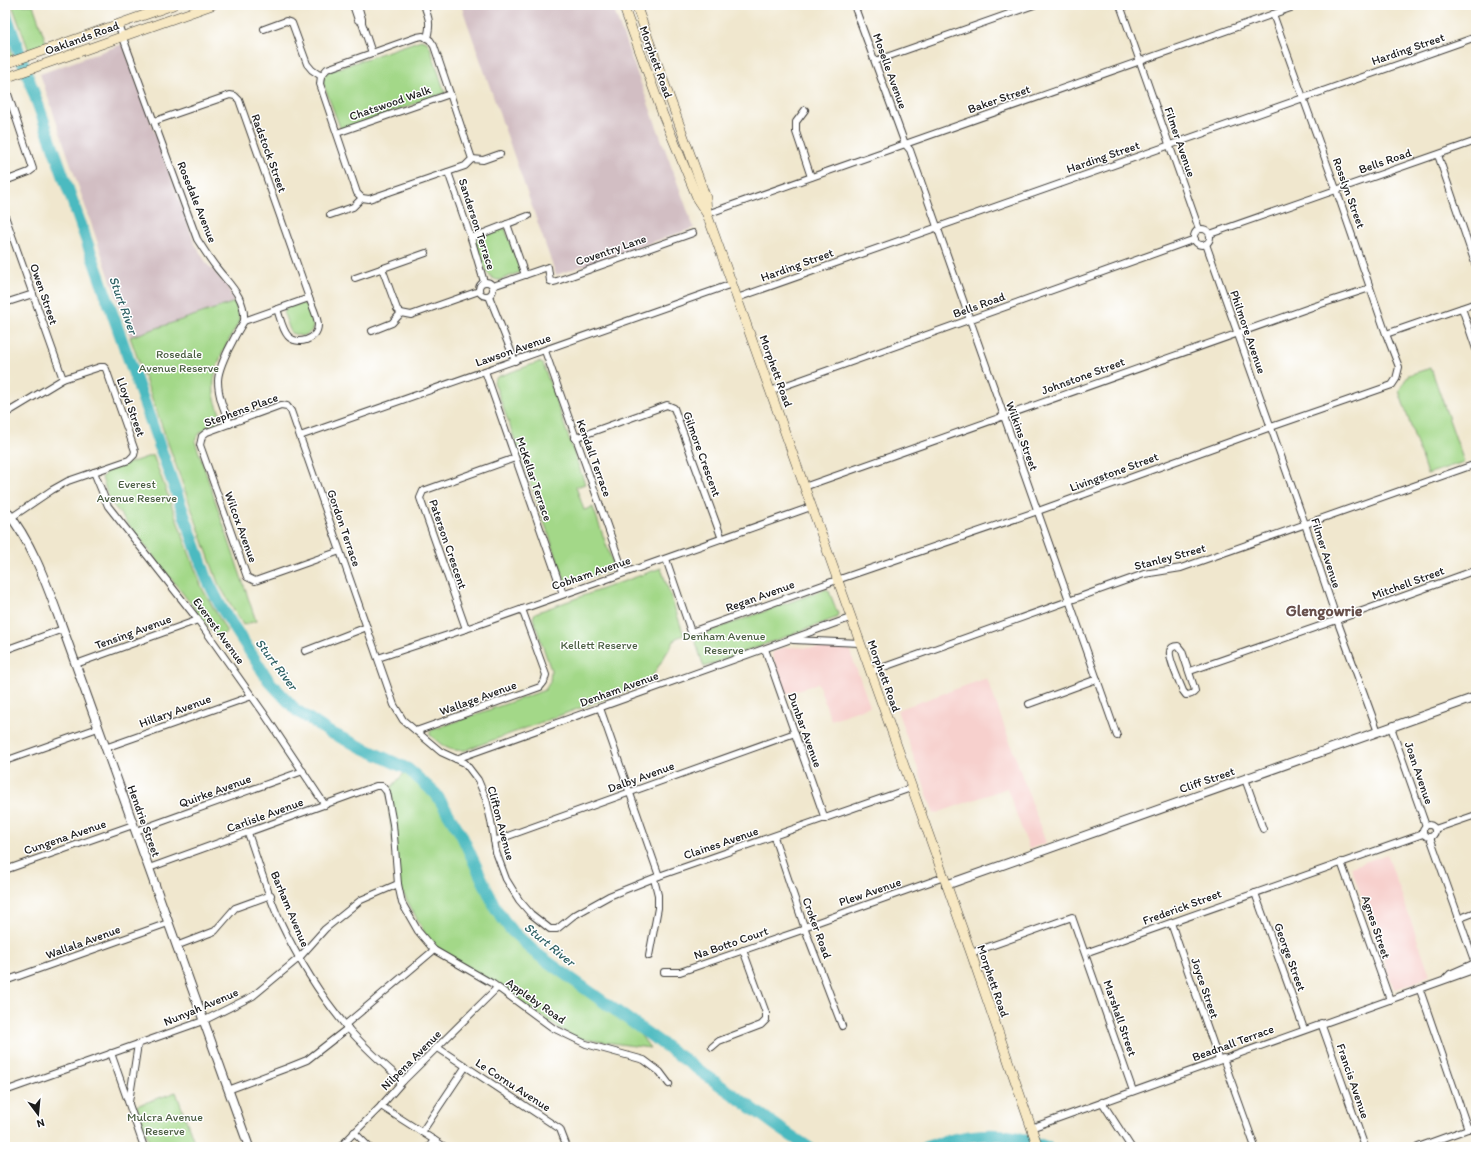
<svg xmlns="http://www.w3.org/2000/svg" width="1481" height="1152" viewBox="0 0 1481 1152" font-family="Itim,sans-serif">
<rect width="100%" height="100%" fill="#fff"/>
<filter id="ink" filterUnits="userSpaceOnUse"><feTurbulence type="fractalNoise" baseFrequency=".025" numOctaves="2"/><feDisplacementMap in="SourceGraphic" scale="8" xChannelSelector="R" yChannelSelector="G"/><feConvolveMatrix kernelMatrix="1 2 1 2 8 2 1 2 1" color-interpolation-filters="sRGB"/></filter>
<filter id="wash" filterUnits="userSpaceOnUse"><feTurbulence type="fractalNoise" baseFrequency=".012" numOctaves="4" result="noise"/><feDisplacementMap in="SourceGraphic" scale="16" xChannelSelector="R" yChannelSelector="G"/><feGaussianBlur stdDeviation="0.9" result="paint"/><feColorMatrix in="noise" values="0 0 0 0 0 0 0 0 0 0 0 0 0 0 0 0 0 1.4 0 .05"/><feComposite in="paint" operator="in"/></filter>
<g filter="url(#wash)">
<rect width="100%" height="100%" fill="#f0e7ce"/>
<g fill="#f7d0cd">
<path d="M 785,647 L 849,649 L 870,706 L 831,720 L 818,683 L 786,694 L 772,654 L 773,652 Z"/>
<path d="M 987,678 L 1046,843 L 1029,849 L 1007,788 L 934,814 L 897,710 Z"/>
<path d="M 1387,854 L 1430,975 L 1414,983 L 1394,989 L 1351,867 Z"/>
</g>
<g fill="#d2bec3">
<path d="M 461,5 L 612,5 L 694,228 L 556,275 Z"/>
<path d="M 123,44 L 195,244 L 207,264 L 227,286 L 235,302 L 130,337 L 40,74 Z"/>
</g>
<g fill="#a3d888" stroke="#607a52">
<path d="M 12,5 L 33,5 L 47,45 L 29,51 Z"/>
<path d="M 5,34 L 13,56 L 5,59 Z"/>
<path d="M 421,40 L 427,42 L 430,47 L 445,93 L 341,130 L 323,83 L 323,78 L 327,72 Z"/>
<path d="M 505,228 L 521,272 C 514,274 507,278 500,280 C 485,282 478,250 475,239 Z"/>
<path d="M 235,302 L 240,320 C 228,342 211,368 214,394 C 215,402 219,410 221,418 C 212,430 202,425 195,441 L 256,621 L 243,625 L 218,583 L 130,337 Z"/>
<path d="M 302,303 L 308,305 C 312,317 320,333 301,336 L 291,333 L 284,314 L 286,308 Z"/>
<path d="M 539,362 L 543,364 L 585,484 L 576,487 L 584,510 L 593,507 L 613,564 L 611,570 L 570,584 L 566,583 L 494,382 L 497,377 Z"/>
<path d="M 1431,368 L 1464,462 L 1427,474 L 1399,391 L 1408,375 Z"/>
<path d="M 153,455 L 202,588 L 227,632 L 217,637 L 110,501 L 102,478 L 106,471 Z"/>
<path d="M 661,568 L 684,635 L 676,638 L 648,683 L 466,750 C 448,752 443,746 430,735 L 430,732 L 432,730 L 545,690 L 550,682 L 551,670 L 533,618 L 535,613 Z"/>
<path d="M 826,589 L 829,591 L 838,614 L 836,618 L 704,667 L 694,637 Z"/>
<path d="M 408,769 L 436,794 L 461,834 L 496,909 L 510,929 L 537,954 L 631,1022 L 650,1048 L 574,1038 L 493,984 L 434,950 L 398,884 L 387,792 Z"/>
<path d="M 176,1092 L 196,1147 L 151,1147 L 136,1106 Z"/>
</g>
<g fill="none" stroke-linecap="round" stroke-linejoin="round">
<g stroke="#4bbac0" stroke-width="12">
<path d="M 5,12 L 207,579 L 221,607 L 269,681 L 296,710 L 329,732 L 408,769 L 436,794 L 461,834 L 496,909 L 510,929 L 537,954 L 781,1129 L 808,1147"/>
<path d="M 926,1147 C 954,1138 984,1131 1014,1137 C 1025,1139 1036,1144 1047,1147"/>
</g>
</g>
</g>
<g filter="url(#ink)">
<g fill="none" stroke-linecap="round" stroke-linejoin="round">
<g stroke="#3c3a37" stroke-width="8">
<g id="minor">
<path d="M 353,5 L 358,20 L 361,22"/>
<path d="M 358,5 L 362,19 L 362,23 L 372,53"/>
<path d="M 424,5 C 429,18 431,24 427,38"/>
<path d="M 854,5 L 905,144 L 910,150 L 1117,736"/>
<path d="M 1120,5 L 1199,229"/>
<path d="M 118,24 L 197,239 C 203,248 209,258 216,267 C 229,284 246,298 244,321 C 236,334 218,366 218,381 C 218,396 224,410 230,424"/>
<path d="M 264,29 L 286,21 L 292,23 L 307,64 L 312,70 L 321,76"/>
<path d="M 423,36 L 430,40 L 434,46 L 472,159 L 465,166 L 369,199 L 362,198 L 357,193 L 320,84 L 321,76 L 327,69 L 417,37 Z"/>
<path d="M 875,61 L 1034,5"/>
<path d="M 5,85 L 33,169 L 29,172 L 5,181"/>
<path d="M 805,110 L 796,122 L 796,132 L 811,177"/>
<path d="M 155,121 L 230,95 L 235,96 L 239,100 L 309,298 C 312,305 318,318 318,325 C 318,340 297,346 288,336 C 282,329 280,317 277,309"/>
<path d="M 337,133 L 450,94"/>
<path d="M 1438,155 L 1476,266"/>
<path d="M 472,159 L 483,160 L 500,154"/>
<path d="M 448,172 L 471,238 L 484,282"/>
<path d="M 707,214 L 1299,5"/>
<path d="M 330,215 L 353,207 L 362,198"/>
<path d="M 5,216 L 63,379"/>
<path d="M 507,224 L 525,275"/>
<circle cx="1202" cy="237" r="8"/>
<path d="M 1210,234 L 1476,141"/>
<path d="M 471,238 L 528,216"/>
<path d="M 1206,244 L 1305,524 L 1337,620 L 1378,732"/>
<path d="M 382,268 L 397,309 L 401,313"/>
<path d="M 355,278 L 426,253"/>
<circle cx="486" cy="289" r="7"/>
<path d="M 493,286 L 548,267 L 550,281 L 553,282 L 557,281 L 693,233"/>
<path d="M 489,296 L 515,361"/>
<path d="M 737,298 L 1476,37"/>
<path d="M 5,303 L 33,294"/>
<path d="M 1462,308 L 1476,349"/>
<path d="M 244,321 L 309,298"/>
<path d="M 372,331 L 392,323 L 401,313 L 411,315 L 479,291"/>
<path d="M 1386,334 L 1476,303"/>
<path d="M 545,351 L 624,573"/>
<path d="M 485,371 L 563,594"/>
<path d="M 770,391 L 1195,239"/>
<path d="M 5,414 L 63,379 L 100,367 L 104,367 L 106,369 L 135,451 L 134,455 L 129,460 L 68,481 L 52,490 L 12,517"/>
<path d="M 300,436 L 732,284"/>
<path d="M 575,438 L 667,405 L 674,408 L 722,539"/>
<path d="M 94,472 L 108,506 L 198,620 L 263,712 L 325,805"/>
<path d="M 804,487 L 1312,307 L 1370,288"/>
<path d="M 340,551 L 255,581 L 247,577 L 200,445 L 202,436 L 207,432 L 281,405 L 287,406 L 291,411 L 394,705 L 403,720 L 441,752 L 465,763 L 478,780 L 486,799 L 491,821 L 496,852 L 506,879 L 519,900 L 531,914 L 550,929 L 557,929 L 573,916 L 609,896 L 659,876 L 911,788"/>
<path d="M 666,559 L 691,632 L 837,580 L 1038,511 L 1271,427 L 1392,385 L 1396,379 L 1399,367 L 1386,334 L 1336,189 L 1273,14"/>
<path d="M 466,629 L 420,498 L 423,491 L 515,458"/>
<path d="M 793,640 L 860,643"/>
<path d="M 1178,646 L 1182,651 L 1194,687 L 1195,691 C 1193,694 1190,695 1186,695 L 1183,691 C 1180,683 1168,658 1170,651 C 1171,647 1174,646 1178,646 Z"/>
<path d="M 765,649 L 825,819"/>
<path d="M 5,650 L 63,629"/>
<path d="M 305,651 L 367,627"/>
<path d="M 378,658 L 466,629 L 811,507"/>
<path d="M 76,664 L 198,620"/>
<path d="M 1190,671 L 1337,620 L 1476,570"/>
<path d="M 870,672 L 1144,574 L 1181,568 L 1476,464"/>
<path d="M 1029,704 L 1097,679"/>
<path d="M 600,708 L 659,876"/>
<path d="M 1391,727 L 1426,826"/>
<path d="M 416,731 L 540,687 L 544,682 L 546,675 L 522,609"/>
<path d="M 105,748 L 252,696"/>
<path d="M 456,759 L 850,618"/>
<path d="M 5,761 L 98,728"/>
<path d="M 1245,779 L 1263,829"/>
<circle cx="1429" cy="831" r="6"/>
<path d="M 1435,829 L 1476,815"/>
<path d="M 136,831 L 303,771"/>
<path d="M 248,833 C 258,861 267,892 279,919 C 297,957 319,994 346,1026 C 364,1047 383,1064 403,1081"/>
<path d="M 774,837 L 805,929 L 842,1026"/>
<path d="M 1430,837 L 1476,966"/>
<path d="M 494,841 L 795,733"/>
<path d="M 1341,862 L 1390,1000"/>
<path d="M 149,868 L 376,786 L 382,786 L 387,792 L 393,824 L 398,884 L 402,903 L 418,931 L 434,950 L 493,984 L 553,1028 L 586,1044 L 644,1060 L 660,1072 L 669,1084"/>
<path d="M 5,870 L 133,825"/>
<path d="M 1255,893 L 1304,1029"/>
<path d="M 1458,919 L 1476,912"/>
<path d="M 1171,923 L 1219,1060"/>
<path d="M 804,927 L 944,877"/>
<path d="M 176,946 L 215,931 L 235,908 L 271,895"/>
<path d="M 971,953 L 1072,917 L 1133,1091"/>
<path d="M 1085,953 L 1423,834"/>
<path d="M 649,956 L 658,908 L 658,895 L 654,879"/>
<path d="M 664,972 L 680,972 L 805,929"/>
<path d="M 1446,978 L 1450,974 L 1475,963"/>
<path d="M 5,981 L 168,923"/>
<path d="M 1420,990 L 1468,1129"/>
<path d="M 1321,1023 L 1365,1147"/>
<path d="M 345,1025 L 434,950"/>
<path d="M 712,1047 L 719,1041 L 761,1025 L 766,1020 L 766,1013 L 743,950"/>
<path d="M 438,1048 L 560,1129 L 567,1147"/>
<path d="M 111,1053 L 144,1147"/>
<path d="M 1223,1058 L 1255,1147"/>
<path d="M 228,1090 L 287,1068 L 307,1060 L 348,1028"/>
<path d="M 5,1091 L 203,1021 L 253,996 L 299,958 L 325,929 L 361,900 L 398,884"/>
<path d="M 129,1102 L 138,1044"/>
<path d="M 1102,1102 L 1131,1147"/>
<path d="M 381,1106 L 445,1147"/>
<path d="M 1031,1128 L 1476,969"/>
<path d="M 354,1132 L 369,1147"/>
<path d="M 422,1132 L 466,1066"/>
<path d="M 340,1147 L 381,1106 L 403,1081 L 497,988"/>
<path d="M 429,1147 L 434,1140"/>
<path d="M 1418,1147 L 1476,1126"/>
</g>
</g>
<g stroke="#3c3a37" stroke-width="10">
<g id="tertiary">
<path d="M 5,509 C 33,543 48,588 63,629 L 249,1147"/>
<path d="M 946,885 L 1476,697"/>
</g>
</g>
<g stroke="#3c3a37" stroke-width="10">
<g id="secondary">
<path d="M 623,5 L 663,115 L 699,202 L 707,214 L 971,953 L 1038,1147"/>
<path d="M 636,5 L 706,198 L 707,214"/>
<path d="M 5,64 L 173,5"/>
<path d="M 5,78 L 212,5"/>
</g>
</g>
<use href="#minor" stroke="#fff" stroke-width="6"/>
<use href="#tertiary" stroke="#fff" stroke-width="8"/>
<use href="#secondary" stroke="#f7e8c3" stroke-width="9"/>
</g>
</g>
<g text-anchor="middle" stroke-width="3" stroke-linejoin="round" paint-order="stroke">
<g font-size="12" fill="#1c1c1c" stroke="#fff">
<text transform="translate(82 38) rotate(-20)" y="4">Oaklands Road</text>
<text transform="translate(1408 49) rotate(-19)" y="4">Harding Street</text>
<text transform="translate(656 62) rotate(70)" y="4">Morphett Road</text>
<text transform="translate(890 71) rotate(70)" y="4">Moselle Avenue</text>
<text transform="translate(999 99) rotate(-19)" y="4">Baker Street</text>
<text transform="translate(390 103) rotate(-19)" y="4">Chatswood Walk</text>
<text transform="translate(1180 142) rotate(71)" y="4">Filmer Avenue</text>
<text transform="translate(269 153) rotate(70)" y="4">Radstock Street</text>
<text transform="translate(1103 157) rotate(-19)" y="4">Harding Street</text>
<text transform="translate(1385 161) rotate(-19)" y="4">Bells Road</text>
<text transform="translate(1349 193) rotate(70)" y="4">Rosslyn Street</text>
<text transform="translate(197 202) rotate(68)" y="4">Rosedale Avenue</text>
<text transform="translate(477 224) rotate(72)" y="4">Sanderson Terrace</text>
<text transform="translate(611 250) rotate(-19)" y="4">Coventry Lane</text>
<text transform="translate(797 265) rotate(-20)" y="4">Harding Street</text>
<text transform="translate(44 294) rotate(71)" y="4">Owen Street</text>
<text transform="translate(979 305) rotate(-20)" y="4">Bells Road</text>
<text transform="translate(1248 332) rotate(71)" y="4">Philmore Avenue</text>
<text transform="translate(513 350) rotate(-19)" y="4">Lawson Avenue</text>
<text transform="translate(776 371) rotate(70)" y="4">Morphett Road</text>
<text transform="translate(1083 376) rotate(-20)" y="4">Johnstone Street</text>
<text transform="translate(131 407) rotate(70)" y="4">Lloyd Street</text>
<text transform="translate(241 410) rotate(-20)" y="4">Stephens Place</text>
<text transform="translate(1022 436) rotate(70)" y="4">Wilkins Street</text>
<text transform="translate(702 454) rotate(70)" y="4">Gilmore Crescent</text>
<text transform="translate(594 458) rotate(70)" y="4">Kendall Terrace</text>
<text transform="translate(1114 472) rotate(-20)" y="4">Livingstone Street</text>
<text transform="translate(534 479) rotate(71)" y="4">McKellar Terrace</text>
<text transform="translate(241 527) rotate(70)" y="4">Wilcox Avenue</text>
<text transform="translate(344 528) rotate(71)" y="4">Gordon Terrace</text>
<text transform="translate(448 544) rotate(71)" y="4">Paterson Crescent</text>
<text transform="translate(1326 553) rotate(72)" y="4">Filmer Avenue</text>
<text transform="translate(1170 557) rotate(-15)" y="4">Stanley Street</text>
<text transform="translate(591 573) rotate(-19)" y="4">Cobham Avenue</text>
<text transform="translate(1408 583) rotate(-20)" y="4">Mitchell Street</text>
<text transform="translate(760 596) rotate(-20)" y="4">Regan Avenue</text>
<text transform="translate(219 631) rotate(54)" y="4">Everest Avenue</text>
<text transform="translate(133 632) rotate(-20)" y="4">Tensing Avenue</text>
<text transform="translate(884 676) rotate(70)" y="4">Morphett Road</text>
<text transform="translate(619 689) rotate(-20)" y="4">Denham Avenue</text>
<text transform="translate(478 698) rotate(-20)" y="4">Wallage Avenue</text>
<text transform="translate(175 711) rotate(-20)" y="4">Hillary Avenue</text>
<text transform="translate(805 730) rotate(70)" y="4">Dunbar Avenue</text>
<text transform="translate(1419 773) rotate(71)" y="4">Joan Avenue</text>
<text transform="translate(641 777) rotate(-20)" y="4">Dalby Avenue</text>
<text transform="translate(1207 780) rotate(-19)" y="4">Cliff Street</text>
<text transform="translate(215 791) rotate(-20)" y="4">Quirke Avenue</text>
<text transform="translate(265 815) rotate(-20)" y="4">Carlisle Avenue</text>
<text transform="translate(144 821) rotate(70)" y="4">Hendrie Street</text>
<text transform="translate(501 823) rotate(75)" y="4">Clifton Avenue</text>
<text transform="translate(65 837) rotate(-19)" y="4">Cungena Avenue</text>
<text transform="translate(721 843) rotate(-19)" y="4">Claines Avenue</text>
<text transform="translate(870 892) rotate(-19)" y="4">Plew Avenue</text>
<text transform="translate(1182 907) rotate(-20)" y="4">Frederick Street</text>
<text transform="translate(290 909) rotate(67)" y="4">Barham Avenue</text>
<text transform="translate(1376 927) rotate(71)" y="4">Agnes Street</text>
<text transform="translate(817 928) rotate(70)" y="4">Croker Road</text>
<text transform="translate(83 942) rotate(-20)" y="4">Wallala Avenue</text>
<text transform="translate(731 943) rotate(-19)" y="4">Na Botto Court</text>
<text transform="translate(1290 957) rotate(70)" y="4">George Street</text>
<text transform="translate(993 981) rotate(71)" y="4">Morphett Road</text>
<text transform="translate(1205 988) rotate(71)" y="4">Joyce Street</text>
<text transform="translate(536 1001) rotate(35)" y="4">Appleby Road</text>
<text transform="translate(201 1007) rotate(-23)" y="4">Nunyah Avenue</text>
<text transform="translate(1120 1018) rotate(71)" y="4">Marshall Street</text>
<text transform="translate(1233 1043) rotate(-20)" y="4">Beadnall Terrace</text>
<text transform="translate(411 1060) rotate(-45)" y="4">Nilpena Avenue</text>
<text transform="translate(1353 1081) rotate(71)" y="4">Francis Avenue</text>
<text transform="translate(513 1085) rotate(33)" y="4">Le Cornu Avenue</text>
</g>
<g font-size="12" fill="#4b5e42" stroke="#fff">
<text x="179" y="358">Rosedale<tspan x="179" dy="14">Avenue Reserve</tspan></text>
<text x="137" y="488">Everest<tspan x="137" dy="14">Avenue Reserve</tspan></text>
<text x="724" y="640">Denham Avenue<tspan x="724" dy="14">Reserve</tspan></text>
<text x="599" y="649">Kellett Reserve</text>
<text x="165" y="1121">Mulcra Avenue<tspan x="165" dy="14">Reserve</tspan></text>
</g>
<g font-size="13" font-style="italic" fill="#316366" stroke="#fff">
<text transform="translate(124 305) rotate(70)" y="5">Sturt River</text>
<text transform="translate(277 664) rotate(53)" y="5">Sturt River</text>
<text transform="translate(550 944) rotate(39)" y="5">Sturt River</text>
</g>
<g font-size="16" font-weight="bold" fill="#67504c" stroke="#fff">
<text x="1324" y="616">Glengowrie</text>
</g>
</g>
<rect width="1481" height="1152" fill="none" stroke="#fff" stroke-width="20"/>
<g transform="translate(38 1114) rotate(164)" stroke="#ffffff" stroke-width="3" paint-order="stroke">
<path d="M0-3L7 15L0 10L-7 15Z" fill="#1c1c1c"/>
<text y="-6" font-size="11" font-weight="bold" text-anchor="middle" fill="#1c1c1c">N</text>
</g>
</svg>
